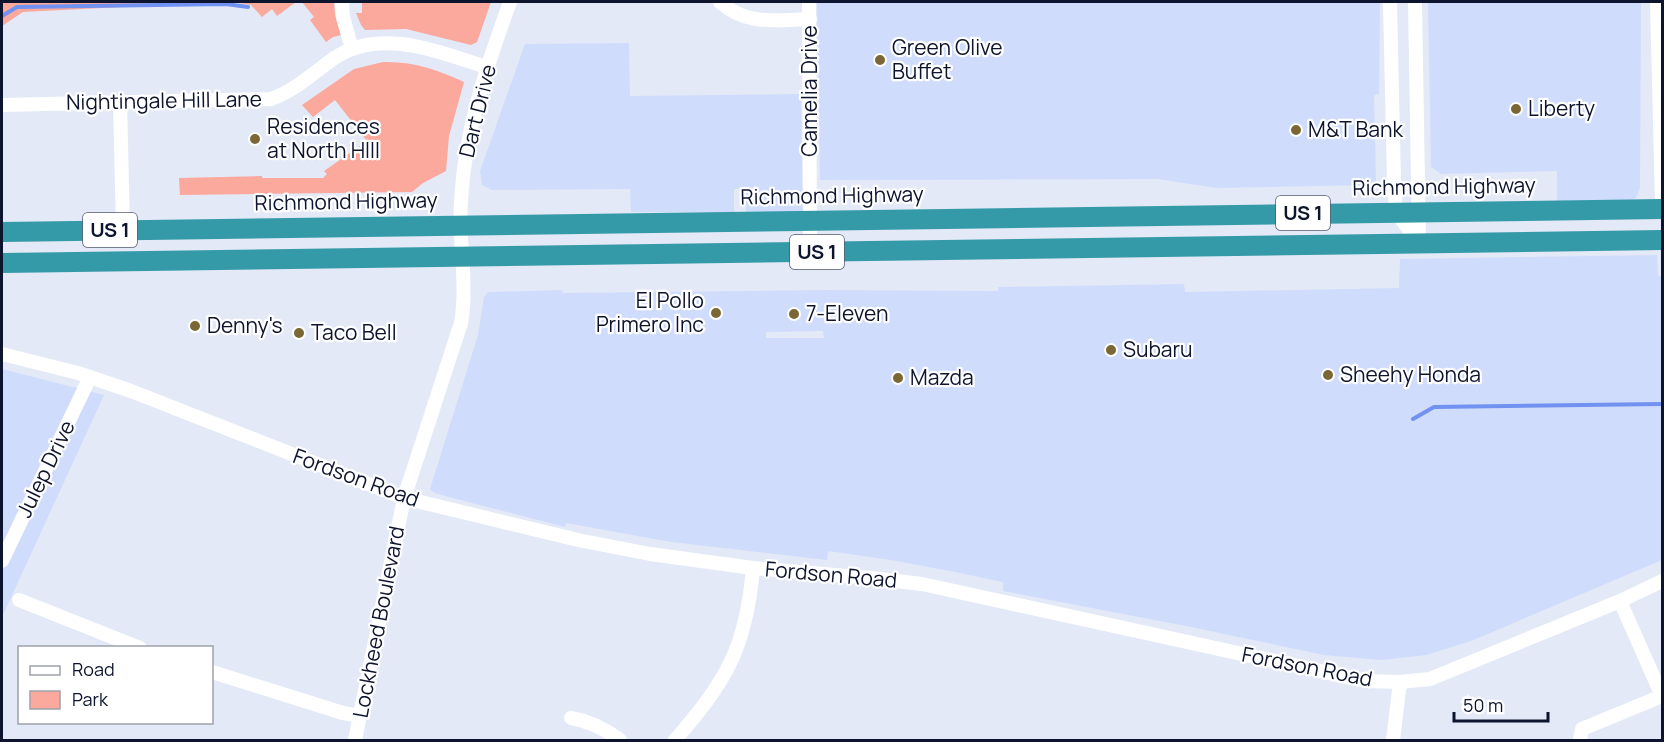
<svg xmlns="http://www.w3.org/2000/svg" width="1664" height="742" viewBox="0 0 1664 742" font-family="Manrope,sans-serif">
<rect width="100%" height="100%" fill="#e3e9f7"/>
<g fill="#d0dcfc" fill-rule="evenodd">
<path d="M 817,2 L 1380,2 L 1379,94 L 1374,95 L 1376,181 L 1370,185 L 1216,188 L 1158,179 L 820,180 Z"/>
<path d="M 1428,2 L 1641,2 L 1640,188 L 1636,198 L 1628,202 L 1557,203 L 1557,171 L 1441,174 L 1431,167 Z"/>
<path d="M 629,43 L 630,96 L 801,94 L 803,212 L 746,212 L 745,188 L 734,189 L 734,212 L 631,212 L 630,189 L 492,190 L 482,185 L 480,171 L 525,44 Z"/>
<path d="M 1657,255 L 1658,276 L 1662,276 L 1662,560 L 1471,641 L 1426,655 L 1381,660 L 1324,655 L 1191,627 L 1003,591 L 1003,582 L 955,572 L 891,560 L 828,551 L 827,560 L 671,542 L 566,523 L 565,527 L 445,496 L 435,493 L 430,489 L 478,335 L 484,297 L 488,292 L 562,290 L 563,293 L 824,290 L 998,291 L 998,287 L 1184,284 L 1185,292 L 1399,288 L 1400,259 ZM 823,331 L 824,338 L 766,338 L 766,332 Z"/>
<path d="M 2,369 L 104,395 L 2,617 Z"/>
</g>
<g fill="#fba89d">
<path d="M 2,2 L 221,2 L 23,12 L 2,26 Z"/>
<path d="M 232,2 L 296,2 L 277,16 L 272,9 L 262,17 L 251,5 Z"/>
<path d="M 302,2 L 334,2 L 335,15 L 341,35 L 333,37 L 326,42 L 310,20 L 314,17 Z"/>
<path d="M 362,2 L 491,2 L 477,42 L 471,45 L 406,29 L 365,30 L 361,25 L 356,13 L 362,13 Z"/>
<path d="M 383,62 C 412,61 439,70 464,82 L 449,136 L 446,171 L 423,183 L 412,192 L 180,195 L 179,178 L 262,176 L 262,178 L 323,178 L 327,174 L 324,171 L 367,141 L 335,100 L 313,117 L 302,105 L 354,69 Z"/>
</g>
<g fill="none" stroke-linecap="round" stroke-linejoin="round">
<g stroke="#7192f1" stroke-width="4">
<path d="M 2,16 L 17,7 L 226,4 L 248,7"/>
<path d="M 1413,419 L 1434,407 L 1662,404"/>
</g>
<g stroke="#fff" stroke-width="14">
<path d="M 342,2 L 343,17 L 352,49"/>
<path d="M 720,2 C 747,26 775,20 810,19"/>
<path d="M 809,2 L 810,253"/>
<path d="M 1390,2 L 1394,182 L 1396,212 L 1419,243"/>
<path d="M 1415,2 L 1419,242"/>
<path d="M 1657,2 L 1662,204"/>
<path d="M 120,102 L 123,229"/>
<path d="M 2,105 L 271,99 C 295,91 315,71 336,57 C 382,27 441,53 487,67"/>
<path d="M 2,354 L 78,373 L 131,391 L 404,498 L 578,540 L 650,554 L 753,568 L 871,578 L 922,584 L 1366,681 L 1400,682 L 1430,679 L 1620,601 L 1662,581"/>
<path d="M 2,561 L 90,377"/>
<path d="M 19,600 L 140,648"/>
<path d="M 1620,601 L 1662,696"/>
<path d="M 212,672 L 343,713 L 360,716"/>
<path d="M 571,718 C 590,721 605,729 620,740"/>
<path d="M 355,740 L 404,498 L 461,323 C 468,282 458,241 461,200 C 465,130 486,68 510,2"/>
<path d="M 675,740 C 727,680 746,648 753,568"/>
<path d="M 1393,740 L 1400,682"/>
<path d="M 1580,740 L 1582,729 L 1662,696"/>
</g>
<g stroke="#359aa8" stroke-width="20">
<path d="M 2,232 L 1662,209"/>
<path d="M 2,263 C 555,256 1109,247 1662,240"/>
</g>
</g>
<g fill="#7a6735" stroke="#fff" stroke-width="2">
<circle cx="880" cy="60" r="6"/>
<circle cx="1516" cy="109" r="6"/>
<circle cx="1296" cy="130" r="6"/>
<circle cx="255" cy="139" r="6"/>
<circle cx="716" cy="313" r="6"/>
<circle cx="794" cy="314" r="6"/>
<circle cx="195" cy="326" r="6"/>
<circle cx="299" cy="333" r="6"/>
<circle cx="1111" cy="350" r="6"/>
<circle cx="1328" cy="375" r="6"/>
<circle cx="898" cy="378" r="6"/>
</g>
<g text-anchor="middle" stroke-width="4.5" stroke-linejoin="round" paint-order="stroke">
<g fill="#fff" stroke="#555a6d" stroke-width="1.5">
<rect x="1276" y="196" width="54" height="34" rx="4.5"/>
<rect x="83" y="213" width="54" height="34" rx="4.5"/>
<rect x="790" y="235" width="54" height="34" rx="4.5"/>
</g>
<g font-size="20" font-weight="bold" fill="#0c142e">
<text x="1303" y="220">US 1</text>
<text x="110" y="237">US 1</text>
<text x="817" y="259">US 1</text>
</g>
<g font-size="21" fill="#0c142e" stroke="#fff" text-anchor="start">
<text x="892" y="55">Green Olive<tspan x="892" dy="24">Buffet</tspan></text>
<text x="1528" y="116">Liberty</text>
<text x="267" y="134">Residences<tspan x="267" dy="24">at North HIll</tspan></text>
<text x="1308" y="137">M&amp;T Bank</text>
<text x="704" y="308" text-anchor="end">El Pollo<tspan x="704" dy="24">Primero Inc</tspan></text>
<text x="806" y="321">7-Eleven</text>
<text x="207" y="333">Denny's</text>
<text x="311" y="340">Taco Bell</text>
<text x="1123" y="357">Subaru</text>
<text x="1340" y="382">Sheehy Honda</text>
<text x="910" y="385">Mazda</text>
</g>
<g font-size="21" fill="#0c142e" stroke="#fff">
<text transform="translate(810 91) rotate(-90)" y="7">Camelia Drive</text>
<text transform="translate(164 101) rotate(-1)" y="7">Nightingale Hill Lane</text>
<text transform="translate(478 111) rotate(-76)" y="7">Dart Drive</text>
<text transform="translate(1444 187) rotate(-1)" y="7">Richmond Highway</text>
<text transform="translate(832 196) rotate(-1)" y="7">Richmond Highway</text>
<text transform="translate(346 202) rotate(-1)" y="7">Richmond Highway</text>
<text transform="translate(46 469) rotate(-64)" y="7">Julep Drive</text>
<text transform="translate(356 478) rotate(20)" y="7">Fordson Road</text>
<text transform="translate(831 575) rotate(5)" y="7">Fordson Road</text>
<text transform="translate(379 622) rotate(-79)" y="7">Lockheed Boulevard</text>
<text transform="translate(1307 667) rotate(11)" y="7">Fordson Road</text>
</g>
</g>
<rect width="1664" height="742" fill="none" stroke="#0c142e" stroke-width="6"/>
<rect x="18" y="646" width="195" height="78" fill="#ffffff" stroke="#9ea1ab" stroke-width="1.5"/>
<rect x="30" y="666" width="30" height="9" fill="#ffffff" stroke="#9ea1ab" stroke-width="1.5"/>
<text x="72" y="676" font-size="18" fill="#0c142e">Road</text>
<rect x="30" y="691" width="30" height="18" fill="#fba89d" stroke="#9ea1ab" stroke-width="1.5"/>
<text x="72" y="706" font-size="18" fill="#0c142e">Park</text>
<path d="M1454 712v9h94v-9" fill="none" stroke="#0c142e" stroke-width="3"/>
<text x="1463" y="712" font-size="18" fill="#0c142e" stroke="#ffffff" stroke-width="4.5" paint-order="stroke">50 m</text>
</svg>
